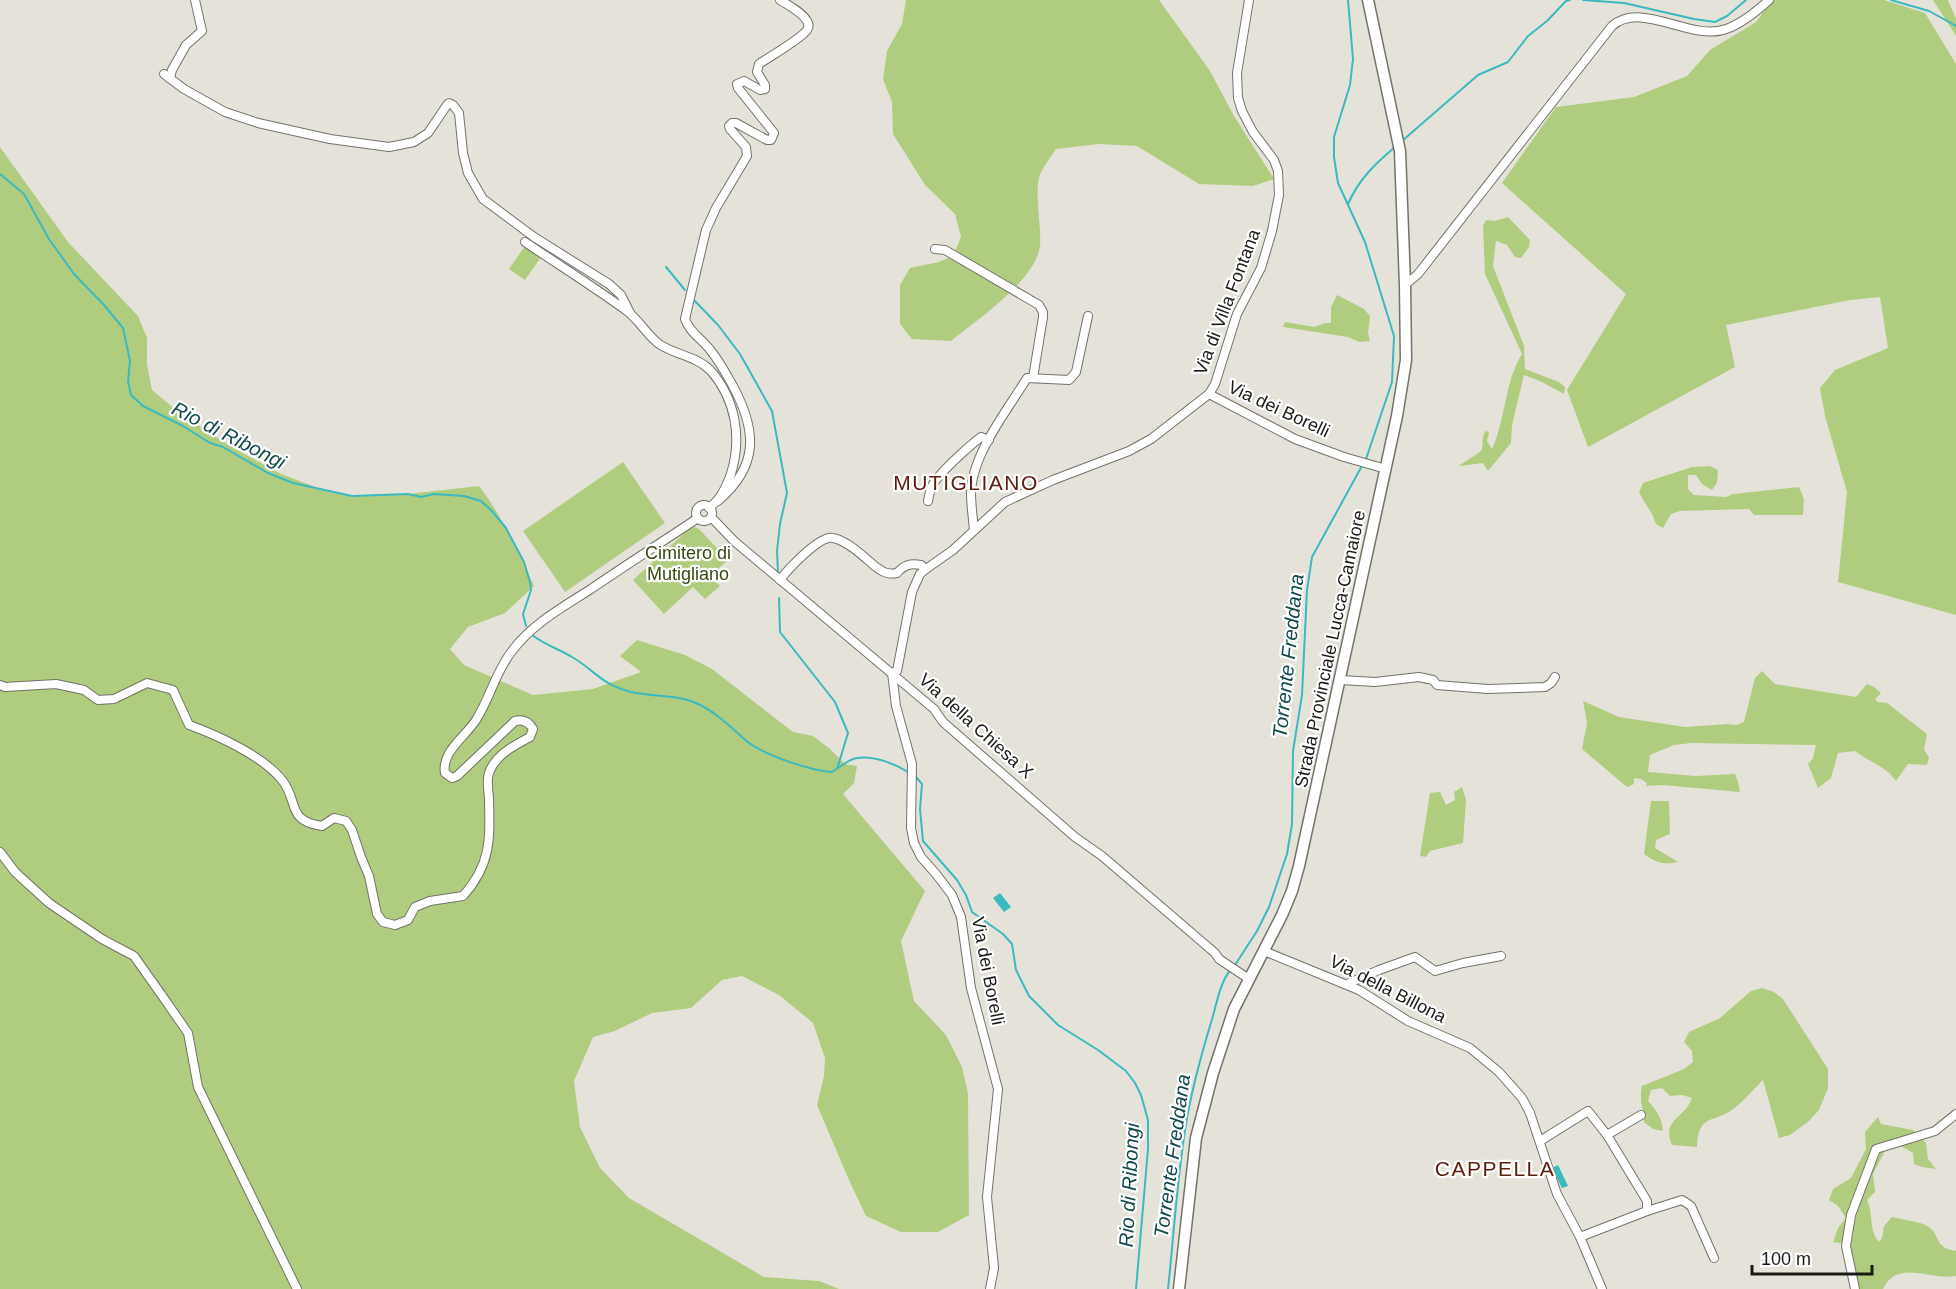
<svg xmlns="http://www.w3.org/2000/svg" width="1956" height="1289" viewBox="0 0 1956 1289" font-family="Arial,sans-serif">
<rect width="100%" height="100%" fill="#e5e3d9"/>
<g fill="#b0cd7f">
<path d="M 906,0 L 1159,0 L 1210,71 L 1234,116 L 1274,179 L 1253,186 L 1199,184 L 1137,146 L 1099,144 L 1056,149 C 1051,157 1045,164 1041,172 C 1033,189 1042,227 1040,246 C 1035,281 978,319 951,341 L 912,339 L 900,324 L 900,285 L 910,268 L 939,262 L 953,256 L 961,237 L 955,214 L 925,185 L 893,134 L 892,102 L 883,79 L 887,51 L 902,24 Z"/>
<path d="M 1772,0 L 1884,0 L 1925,13 L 1956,64 L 1956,615 L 1838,582 L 1847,492 L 1825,416 L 1820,388 L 1835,370 L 1888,348 L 1880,297 L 1850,300 L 1726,325 L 1735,367 L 1588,447 L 1567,390 L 1626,294 L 1502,183 L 1556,107 L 1634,97 L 1687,76 L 1710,50 L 1756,22 Z"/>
<path d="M 1933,0 L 1948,0 L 1956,19 L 1956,36 Z"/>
<path d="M 0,147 L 68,242 L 138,316 L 147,338 L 147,364 L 152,390 L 182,415 L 230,446 L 281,474 L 329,492 L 352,496 L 408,494 L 479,486 C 502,516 518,551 534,586 L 505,613 L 468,627 L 450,649 L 464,665 L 533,695 L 593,689 L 641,672 L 620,656 L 637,640 L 685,655 L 712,669 L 793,732 L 813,736 L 829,748 L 845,764 L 857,766 L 854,783 L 843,794 L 925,891 L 901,941 L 914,1001 L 946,1035 L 962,1067 L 968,1093 L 969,1215 L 938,1232 L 901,1232 L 866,1216 L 849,1180 L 817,1105 L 824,1076 L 825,1058 L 813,1023 L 779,995 L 742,976 L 722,980 L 691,1008 L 652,1013 L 615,1031 L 593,1037 L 574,1081 L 580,1127 L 600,1168 L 629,1198 L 764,1277 L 819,1281 L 839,1289 L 0,1289 Z"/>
<path d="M 1508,217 L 1530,240 L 1529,247 L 1521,258 L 1515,257 L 1507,245 L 1496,241 L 1493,266 L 1524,346 L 1525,369 L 1559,382 L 1565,387 L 1564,394 L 1542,382 L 1524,375 L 1512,425 L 1511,443 L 1488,471 L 1483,463 L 1459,466 C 1466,460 1474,457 1482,450 L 1483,436 L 1486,430 L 1489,433 L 1487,441 L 1492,449 C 1506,419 1504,383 1522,354 L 1485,274 L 1483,226 L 1486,220 L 1495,221 Z"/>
<path d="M 525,246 L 541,257 L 525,280 L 509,269 Z"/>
<path d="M 1337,295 L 1364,309 L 1370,316 L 1368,333 L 1370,341 L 1359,342 L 1348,337 L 1283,327 L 1285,322 L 1314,327 L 1325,323 L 1331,323 L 1331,307 Z"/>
<path d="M 623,462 L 665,523 L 565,592 L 523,531 Z"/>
<path d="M 1710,466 L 1718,470 L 1717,483 L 1712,490 L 1702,484 L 1696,475 L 1688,475 L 1688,489 L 1694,495 L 1726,497 L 1733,494 L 1799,487 L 1804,499 L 1803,515 L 1754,515 L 1749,509 L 1680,511 L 1671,514 L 1663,528 L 1656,524 L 1652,514 L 1639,493 L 1643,483 L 1692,467 Z"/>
<path d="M 695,527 L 699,529 L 728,560 L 710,576 L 720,586 L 705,599 L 693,587 L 664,614 L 633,580 L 689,529 Z"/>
<path d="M 1762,671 L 1775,684 L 1856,697 L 1867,684 L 1874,687 L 1881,693 L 1875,699 L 1878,702 L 1887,703 L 1927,734 L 1924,750 L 1929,757 L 1927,765 L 1908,764 L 1896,781 C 1886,766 1869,762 1855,751 L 1838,753 L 1831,778 L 1818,788 L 1808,764 L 1813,758 L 1816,745 L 1692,743 L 1674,745 L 1650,755 L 1648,772 L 1696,776 L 1735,774 L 1738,782 L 1740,792 L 1663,785 L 1646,786 L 1647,783 L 1641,779 L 1634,778 L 1634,784 L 1627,787 L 1582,749 L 1587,723 L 1583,701 L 1619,717 L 1685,727 L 1728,724 L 1736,725 L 1744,722 L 1755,678 Z"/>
<path d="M 1462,787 L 1466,800 L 1463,843 L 1430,851 L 1426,857 L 1420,856 L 1430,793 L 1440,792 L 1446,805 L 1455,800 L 1454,792 Z"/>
<path d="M 1651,801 L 1669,801 L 1670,834 L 1656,840 L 1655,848 L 1678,862 C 1664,865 1656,863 1644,854 Z"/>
<path d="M 1762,988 L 1774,992 L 1783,999 L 1828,1069 L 1828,1088 L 1819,1110 L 1809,1121 L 1790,1135 L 1779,1138 L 1763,1080 C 1753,1090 1743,1102 1732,1110 C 1713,1123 1698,1114 1697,1147 L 1672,1145 C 1661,1119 1684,1120 1692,1098 L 1682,1095 L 1670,1096 L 1662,1088 L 1651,1090 L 1648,1101 C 1657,1111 1662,1118 1663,1131 L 1653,1129 L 1644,1122 C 1643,1109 1639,1100 1642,1086 L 1684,1069 L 1693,1062 L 1692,1051 L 1684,1042 L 1689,1032 L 1720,1018 L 1751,991 Z"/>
<path d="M 1878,1117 L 1881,1124 L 1913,1130 L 1926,1143 L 1928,1159 L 1936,1169 L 1922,1167 L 1914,1164 L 1913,1153 L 1901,1146 L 1885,1151 L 1873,1174 L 1875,1192 L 1867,1200 C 1874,1215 1868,1229 1879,1242 L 1882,1238 L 1884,1226 L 1892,1217 C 1903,1220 1920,1221 1929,1227 C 1941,1236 1934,1248 1956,1251 L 1956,1276 C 1932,1281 1897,1258 1883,1289 L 1853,1289 L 1846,1244 L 1833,1242 L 1838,1228 L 1846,1218 L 1838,1206 L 1829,1200 L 1833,1189 L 1851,1178 L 1866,1149 L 1865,1132 Z"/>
</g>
<g fill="#3ab9c1">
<path d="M 1000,893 L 1011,907 L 1004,912 L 993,898 Z"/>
<path d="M 1558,1165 L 1568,1186 L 1562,1188 L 1552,1168 Z"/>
</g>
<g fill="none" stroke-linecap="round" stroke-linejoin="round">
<g stroke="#3ab9c1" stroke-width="2">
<path d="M 1348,0 L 1353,59 L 1350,85 L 1334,137 L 1334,157 L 1338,183 L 1365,242 L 1394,336 L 1392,382 L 1366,459"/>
<path d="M 1583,0 L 1624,3 L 1694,19 L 1715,22 L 1727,16 L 1746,0"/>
<path d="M 1891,0 L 1929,11 L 1956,26"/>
<path d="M 1402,141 L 1478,75 L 1508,62 L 1528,36 L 1547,21 L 1566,1 L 1570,0"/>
<path d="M 0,174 L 24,194 L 49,239 L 74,274 L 104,305 L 123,328 L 130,361 L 128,382 L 131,395 L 143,406 L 183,426 L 210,443 L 223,447 L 268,473 L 293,483 L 352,496 L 408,494 L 421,497 L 434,494 L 464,496 L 481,501 L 492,511 L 506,528 L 524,562 L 530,582 L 531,590 L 523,614 L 526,626"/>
<path d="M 1348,204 C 1359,179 1375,164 1395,147"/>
<path d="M 666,267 L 685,290"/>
<path d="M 693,299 L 718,325 L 740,354 L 772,411 L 787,493 L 780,524 L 777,551 L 778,573"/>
<path d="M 779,598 L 780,632 L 835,702 L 848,733 L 837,769"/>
<path d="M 532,635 C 545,645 559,649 572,657 C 596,671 600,684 631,692 C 653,697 677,694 698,704 C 718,713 733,730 749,743 C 767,756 809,770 831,772 C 840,768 848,759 857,758 C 874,755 895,764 908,772"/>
<path d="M 916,777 L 922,784 L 920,809 L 923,841 L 957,880 L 966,895 L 972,912 L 1003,934 L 1012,944 L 1016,970 L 1029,996 L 1058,1025 L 1098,1050 L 1126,1071 L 1135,1083 L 1141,1095 L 1148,1120 L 1148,1149 L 1136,1289"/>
<path d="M 1235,965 L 1257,931 L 1269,907 L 1287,854 L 1292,824 L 1293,751 L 1302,695 L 1307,590 L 1312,557 L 1363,464"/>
<path d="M 1168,1289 C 1174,1234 1177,1178 1186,1124 C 1192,1087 1202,1052 1213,1016 C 1217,1001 1221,981 1231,969"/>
</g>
<g stroke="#74726a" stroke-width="10">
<g id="minor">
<path d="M 164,74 L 184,89 L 225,112 L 258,123 L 330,139 L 389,147 L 414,142 L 428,133 L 447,105 L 449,103 L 453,105 L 459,113 L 463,153 L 468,173 L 483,199 L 534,237 L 609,284 L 621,295 L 630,313"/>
<path d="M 170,78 L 172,70 L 186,45 L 202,31 L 195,0"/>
<path d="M 525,242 C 559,265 594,287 627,311 C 639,320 647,335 659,344 C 675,355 697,356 711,371 C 736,400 742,438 731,474 C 726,487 721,499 709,508"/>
<path d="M 935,249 L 945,250 L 1039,305 L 1043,312 L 1043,317 L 1033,378"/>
<path d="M 1405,285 L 1418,274 L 1612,26 C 1642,0 1691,42 1726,29 C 1741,24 1757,11 1769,0"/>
<path d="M 1209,394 L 1295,439 L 1344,457 L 1386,469"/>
<path d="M 718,501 C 759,466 757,431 733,386 C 726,374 720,362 711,351 C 703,340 689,332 685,319 L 706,230 L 716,208 L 747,156 L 746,147 L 730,129 L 729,126 L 732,123 L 736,123 L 767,140 L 771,140 L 774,133 L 738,88 L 737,84 L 744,81 L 760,90 L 765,89 L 765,85 L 757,72 L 759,64 C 769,57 801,39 807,30 C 809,27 809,24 807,21 C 802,12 788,5 780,0"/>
<path d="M 928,501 C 929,496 930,490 932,486 C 938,474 969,446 981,437 L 989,440"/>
<circle cx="704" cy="513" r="8"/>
<path d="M 711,517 L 734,541 L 934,709 L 943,722 L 1075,837 L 1102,856 L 1215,953 L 1219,959 L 1249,979"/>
<path d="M 974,530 C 973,518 971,505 971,493 C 972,454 1007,411 1027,378 L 1069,380 L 1076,372 L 1088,316"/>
<path d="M 780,580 C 788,569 820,535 833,538 C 848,541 864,557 876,567 C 883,572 888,575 897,573 C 904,565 910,563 921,565 L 926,569"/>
<path d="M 1341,680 L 1375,682 L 1419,677 L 1433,680 L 1437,685 L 1488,689 L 1545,687 L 1551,683 L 1555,677"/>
<path d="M 0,685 L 5,687 L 56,684 L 84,690 L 98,700 L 114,699 L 147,683 L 173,690 L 189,725 C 217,735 263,756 282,780 C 299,801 286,821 322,826 L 334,818 L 346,821 L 352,830 L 361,857 L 369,876 L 377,914 L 383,922 L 395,925 L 408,920 L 415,907 L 430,901 L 463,896 C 491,865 490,840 489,800 C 489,792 486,781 489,773 C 495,755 515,745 530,737 L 533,729 C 529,722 523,719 515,721 L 457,776 L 452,778 L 445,773 C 441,752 466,736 476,720 C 490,698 496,671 512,651 C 532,624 563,607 591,589 C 626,565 662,542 698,518"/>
<path d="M 0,852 L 15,872 L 49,903 L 102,939 L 134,956 L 163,997 L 188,1033 L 198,1087 L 297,1289"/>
<path d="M 1264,951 L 1359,990 L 1408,1021 L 1470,1048 L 1499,1072 L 1522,1098 L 1530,1113 L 1557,1194 L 1580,1237 L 1602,1289"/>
<path d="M 1347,984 L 1379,970 L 1415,957 L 1435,971 L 1463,963 L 1501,956"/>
<path d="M 1607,1135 L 1641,1115"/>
<path d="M 1540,1141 L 1588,1111 L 1607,1135 L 1647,1201 L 1647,1211 L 1580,1237"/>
<path d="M 1647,1211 L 1682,1200 L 1691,1206 L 1714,1258"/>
<path d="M 990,1289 L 994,1268 L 987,1197 L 998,1089 L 971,988 L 961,917 L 952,895 L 936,874 L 921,857 L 914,843 L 911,828 L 912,764 L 896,706 L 892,673 L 897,671 L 912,592 L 920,574 L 926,569 L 953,550 L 1005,502 L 1053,480 L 1129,451 L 1151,439 L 1209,394 L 1215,384 L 1237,314 L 1261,268 L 1272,231 L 1279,195 L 1278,171 L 1274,160 L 1253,132 L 1242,111 L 1238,98 L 1237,73 L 1249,0"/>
<path d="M 1855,1289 L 1846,1246 L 1851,1215 L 1876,1149 L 1935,1131 L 1956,1114"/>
</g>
</g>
<g stroke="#74726a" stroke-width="13">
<path id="major" d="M 1179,1289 L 1196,1138 L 1213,1073 L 1234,1009 L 1282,915 L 1292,891 L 1299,866 L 1397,416 L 1406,360 L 1405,285 L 1400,151 L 1368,0"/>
</g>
<use href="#minor" stroke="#fff" stroke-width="8"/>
<use href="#major" stroke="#fff" stroke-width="10"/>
</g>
<g text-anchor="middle" stroke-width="4.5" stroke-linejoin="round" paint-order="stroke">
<g font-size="18" fill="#1b1a17" stroke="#fff">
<text transform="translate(1227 302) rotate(-69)" y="6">Via di Villa Fontana</text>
<text transform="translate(1279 409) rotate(25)" y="6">Via dei Borelli</text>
<text transform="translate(1330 649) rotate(-78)" y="6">Strada Provinciale Lucca-Camaiore</text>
<text transform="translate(976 726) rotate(42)" y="6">Via della Chiesa X</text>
<text transform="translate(988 971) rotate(79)" y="6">Via dei Borelli</text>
<text transform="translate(1388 989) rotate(27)" y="6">Via della Billona</text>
</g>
<g font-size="18" fill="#374810" stroke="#fff">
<text x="688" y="559">Cimitero di<tspan x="688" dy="21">Mutigliano</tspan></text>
</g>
<g font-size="20" font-style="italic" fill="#0f474a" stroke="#fff">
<text transform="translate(229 435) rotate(27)" y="7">Rio di Ribongi</text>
<text transform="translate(1288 656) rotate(-84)" y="7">Torrente Freddana</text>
<text transform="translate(1172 1156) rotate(-82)" y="7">Torrente Freddana</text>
<text transform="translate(1129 1185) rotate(-87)" y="7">Rio di Ribongi</text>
</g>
<g font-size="21" letter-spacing="1.5" fill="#5e1b0e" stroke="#fff">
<text x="966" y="490">MUTIGLIANO</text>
<text x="1495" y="1176">CAPPELLA</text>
</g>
</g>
<path d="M1752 1265v9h120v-9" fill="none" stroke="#1b1a17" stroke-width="3"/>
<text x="1761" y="1265" font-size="18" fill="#1b1a17" stroke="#ffffff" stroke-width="4.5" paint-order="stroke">100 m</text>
</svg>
